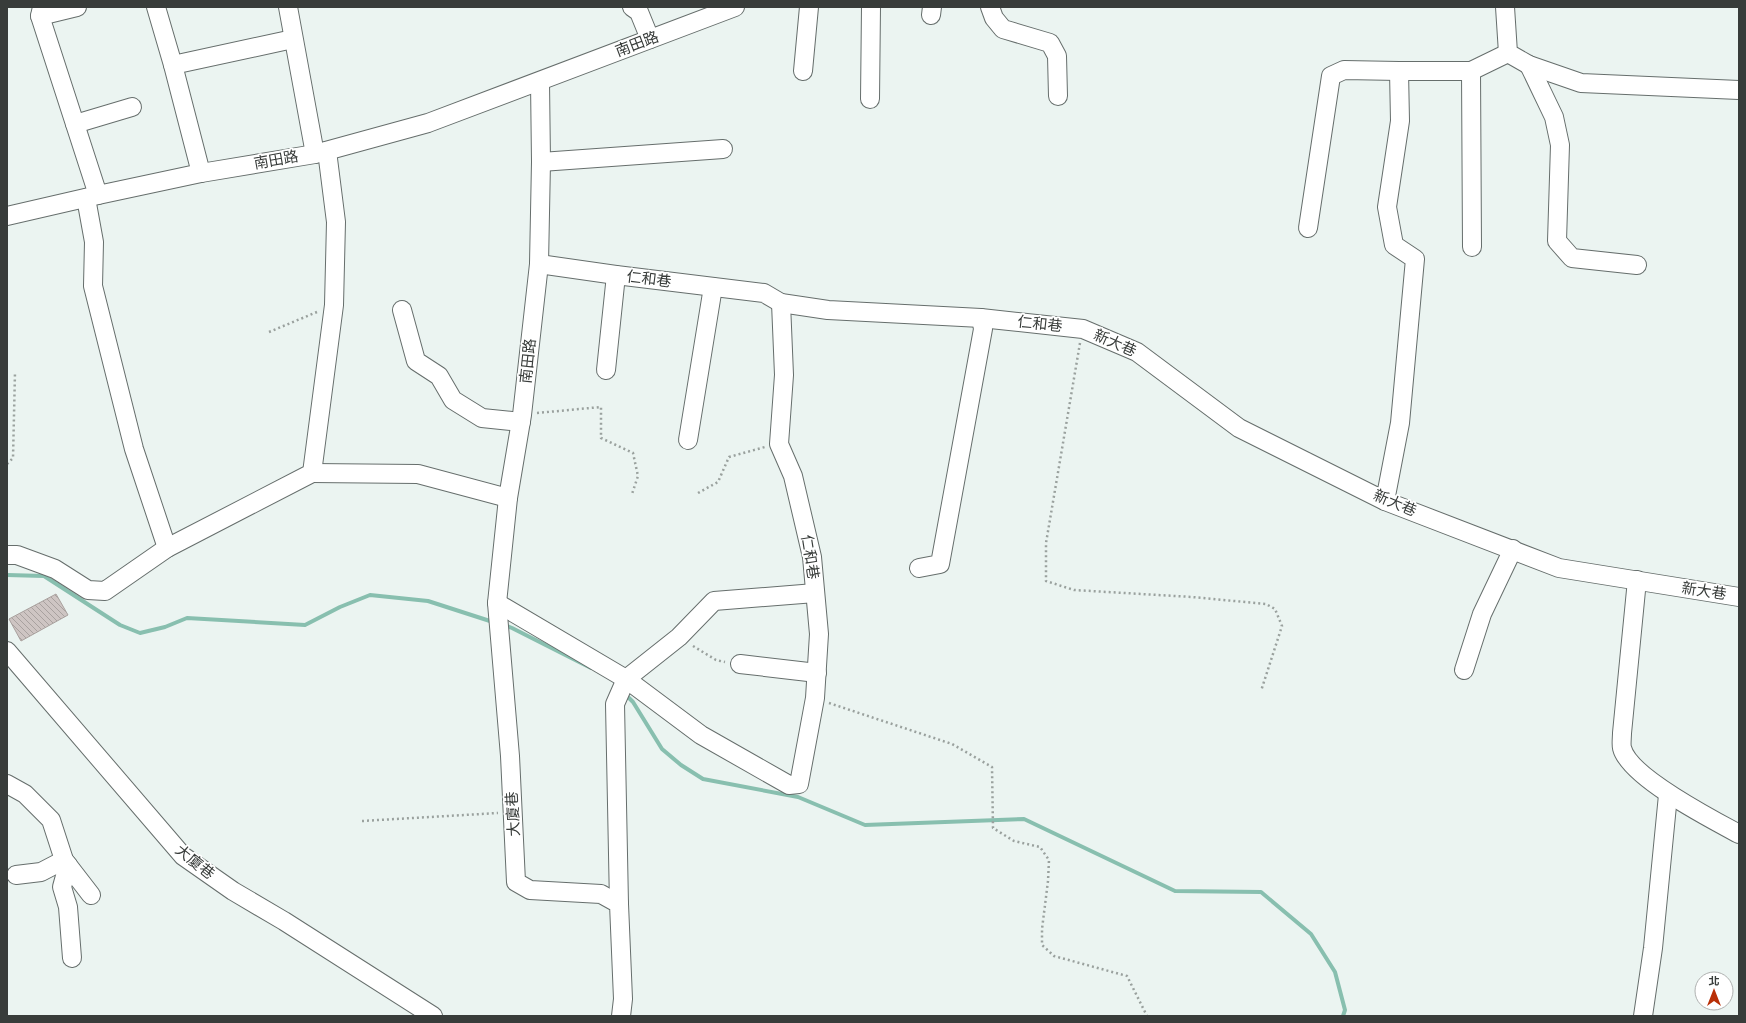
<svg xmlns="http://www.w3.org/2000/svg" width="1746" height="1023" viewBox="0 0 1746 1023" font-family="Spectral,'Noto Sans TC',serif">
<defs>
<pattern id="building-back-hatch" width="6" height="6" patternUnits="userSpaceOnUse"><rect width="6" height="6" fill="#cec5c3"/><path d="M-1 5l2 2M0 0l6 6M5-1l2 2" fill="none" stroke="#a8a19f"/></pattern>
</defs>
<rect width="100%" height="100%" fill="#ebf4f1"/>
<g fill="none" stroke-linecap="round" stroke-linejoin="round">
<g stroke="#88bfaf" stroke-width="4">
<path d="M 7,575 L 44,576 L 120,625 L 140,633 L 165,627 L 187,618 L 305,625 L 340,607 L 370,595 L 428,601 L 493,622"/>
<path d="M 504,625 L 512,628 L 591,668"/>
<path d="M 625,694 L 633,702 L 662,749 L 681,765 L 703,779 L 798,797 L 865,825 L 1024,819 L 1175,891 L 1261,892 L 1311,934 L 1335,972 L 1345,1010 L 1343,1016"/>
</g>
</g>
<path fill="url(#building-back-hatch)" stroke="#a9a19e" d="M 56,594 L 68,615 L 21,641 L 9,619 Z"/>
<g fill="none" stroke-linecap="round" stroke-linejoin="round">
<g stroke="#666e6c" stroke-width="20">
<g id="minor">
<path d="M 42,7 L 40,16 L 77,7"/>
<path d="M 156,7 L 173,65 L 293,39"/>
<path d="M 288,7 L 315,154"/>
<path d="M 632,7 L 639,12 L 650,39"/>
<path d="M 990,7 L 994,18 L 1003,29 L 1050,43 L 1057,56 L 1058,96"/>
<path d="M 1505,7 L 1508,53 L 1529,65 L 1581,83 L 1739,90"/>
<path d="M 931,15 L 932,7"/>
<path d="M 40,16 L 98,195"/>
<path d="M 173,65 L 201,173"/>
<path d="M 1529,65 L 1554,117 L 1560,145 L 1557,241 L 1572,258 L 1637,265"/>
<path d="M 803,71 L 809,7"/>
<path d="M 1471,71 L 1472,247"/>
<path d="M 540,82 L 541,162 L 539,264 L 522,415 L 508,498 L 497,603 L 510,756 L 516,882 L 530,890 L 601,894 L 619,904 L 623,999 L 621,1016"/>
<path d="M 870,99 L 871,7"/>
<path d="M 75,124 L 132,107"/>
<path d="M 541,162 L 723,149"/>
<path d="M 86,198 L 94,242 L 93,286 L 134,449 L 167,548"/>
<path d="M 7,216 L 98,195 L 201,173 L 315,154 L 428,123 L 735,7"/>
<path d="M 1308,228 L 1331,76 L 1344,70 L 1399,71"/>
<path d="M 539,264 L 616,275 L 764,293 L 781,303 L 828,310 L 981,318 L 1083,329 L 1137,352 L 1239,428 L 1385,501 L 1559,568 L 1739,597"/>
<path d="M 402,310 L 416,361 L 439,376 L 453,400 L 482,418 L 521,422"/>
<path d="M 606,370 L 616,275"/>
<path d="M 688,440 L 713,287"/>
<path d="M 312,473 L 418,474 L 508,498"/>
<path d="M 1385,501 L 1400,423 L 1415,259 L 1394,245 L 1387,207 L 1400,121 L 1399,71 L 1471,71 L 1508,53"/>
<path d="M 7,555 L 17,555 L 55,569 L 88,590 L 105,591 L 167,548 L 312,473 L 334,305 L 336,222 L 327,151"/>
<path d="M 919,568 L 940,564 L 983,329 L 981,318"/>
<path d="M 1637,580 L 1622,733 C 1622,738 1621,744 1622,748 C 1629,777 1713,820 1739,834"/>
<path d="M 497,603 L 626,679 L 701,735 L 789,785 L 799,784 L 815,698 L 819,634 L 812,557 L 793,476 L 779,444 L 784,375 L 781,303"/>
<path d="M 7,651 L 183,856 L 233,891 L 284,921 L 433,1016"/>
<path d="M 740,664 L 817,673"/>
<path d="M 1464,670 L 1482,614 L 1513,549"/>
<path d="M 7,784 L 25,794 L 51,820 L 64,860 L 91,895"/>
<path d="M 68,865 L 62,887 L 68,907 L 72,958"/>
<path d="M 16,875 L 41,872 L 64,860"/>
<path d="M 619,904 L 615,704 L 626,679 L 679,637 L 714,601 L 815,593"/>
<path d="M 1643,1016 L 1653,948 L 1668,795"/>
</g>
</g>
<g stroke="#9aa19e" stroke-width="2.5" stroke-dasharray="2 3" stroke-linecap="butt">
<path d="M 269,332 L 317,312"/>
<path d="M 1080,343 L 1046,543 L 1046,581 L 1074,590 L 1192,597 L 1266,604 L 1275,609 L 1282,626 L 1261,691"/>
<path d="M 537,413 L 601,407 L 601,438 L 633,453 L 638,476 L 632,494"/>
<path d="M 7,464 L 13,458 L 15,372"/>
<path d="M 698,493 L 718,482 L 729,457 L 765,447"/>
<path d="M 693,646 L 716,660 L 725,662"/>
<path d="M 829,703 L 952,744 L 992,767 L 993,828 L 1014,841 L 1040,847 L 1049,860 L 1048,881 L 1042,929 L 1042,945 L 1054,956 L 1127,976 L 1147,1016"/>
<path d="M 362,821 L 498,813"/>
</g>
<use href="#minor" stroke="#fff" stroke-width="18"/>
</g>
<g text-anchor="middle" stroke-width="3.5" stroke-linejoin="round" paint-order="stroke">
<g font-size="15" fill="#383c3a" stroke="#fff">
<text transform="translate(637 44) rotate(-21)" y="5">南田路</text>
<text transform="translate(276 160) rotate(-10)" y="5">南田路</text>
<text transform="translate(649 279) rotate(7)" y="5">仁和巷</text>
<text transform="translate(1040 324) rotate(6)" y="5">仁和巷</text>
<text transform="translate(1115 343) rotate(24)" y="5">新大巷</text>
<text transform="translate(528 361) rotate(-84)" y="5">南田路</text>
<text transform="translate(1395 503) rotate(23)" y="5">新大巷</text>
<text transform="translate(810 557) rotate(81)" y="5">仁和巷</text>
<text transform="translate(1704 591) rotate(9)" y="5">新大巷</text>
<text transform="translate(513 814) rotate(-93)" y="5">大廈巷</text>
<text transform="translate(195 862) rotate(39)" y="5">大廈巷</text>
</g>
</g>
<rect width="1746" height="1023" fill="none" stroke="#383c3a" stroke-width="16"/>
<g transform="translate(1714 991)"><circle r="19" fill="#ffffff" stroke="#afb1b0"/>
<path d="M0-3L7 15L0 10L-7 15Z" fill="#b92f07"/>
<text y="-6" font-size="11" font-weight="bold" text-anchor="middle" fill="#383c3a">北</text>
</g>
</svg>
